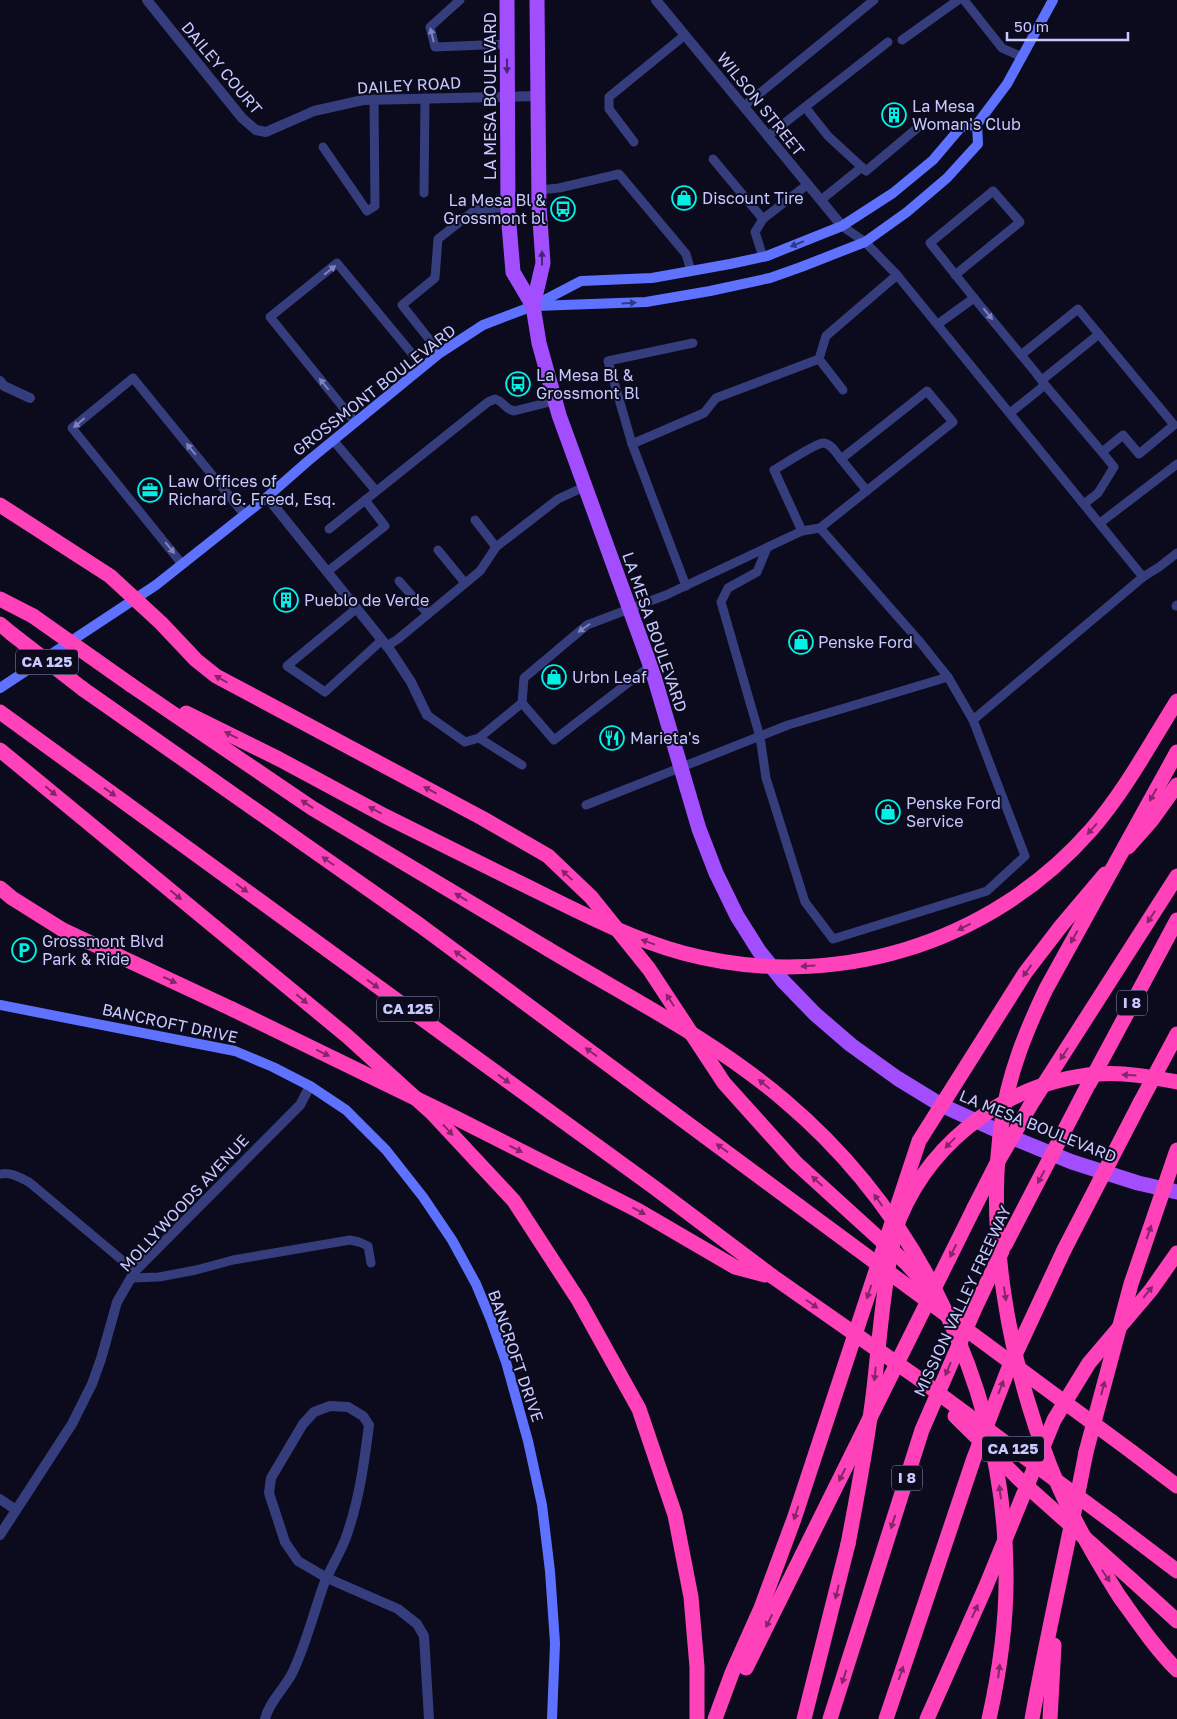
<svg xmlns="http://www.w3.org/2000/svg" width="1177" height="1719" viewBox="0 0 1177 1719" font-family="'Golos Text',sans-serif">
<rect width="100%" height="100%" fill="#0b0b1d"/>
<g fill="none" stroke-linecap="round" stroke-linejoin="round">
<g stroke="#353d7d" stroke-width="9">
<path d="M 460,0 L 430,27 L 435,47 L 507,44"/>
<path d="M 964,0 L 1002,48 L 1022,57"/>
<path d="M 902,40 L 958,0"/>
<path d="M 744,106 L 874,0"/>
<path d="M 805,107 L 828,136 L 866,171 L 922,124"/>
<path d="M 768,136 L 888,42"/>
<path d="M 634,142 L 609,109 L 609,97 L 685,35"/>
<path d="M 323,147 L 367,211 L 375,206 L 374,99"/>
<path d="M 713,159 L 763,219"/>
<path d="M 539,190 L 559,188 L 619,174 L 686,254 L 691,271"/>
<path d="M 424,193 L 425,98"/>
<path d="M 821,200 L 862,167"/>
<path d="M 842,226 L 865,242 L 897,275 L 1143,577"/>
<path d="M 763,257 L 755,232 L 763,219 L 808,184"/>
<path d="M 955,275 L 1020,222 L 993,191 L 930,243 L 974,298"/>
<path d="M 938,324 L 974,298 L 1036,373 L 1045,385 L 1010,413"/>
<path d="M 440,353 L 402,305 L 435,278 L 438,239 L 475,210 L 508,207"/>
<path d="M 1021,355 L 1078,309 L 1174,425 L 1139,454 L 1123,435 L 1102,452 L 1045,385"/>
<path d="M 819,359 L 843,390"/>
<path d="M 1042,380 L 1099,334"/>
<path d="M 355,422 L 270,317 L 337,263 L 423,367"/>
<path d="M 333,440 L 376,491"/>
<path d="M 632,444 L 608,361 L 693,343"/>
<path d="M 1084,504 L 1098,493 L 1114,467 L 1102,452"/>
<path d="M 475,520 L 496,547 L 558,499 L 584,487"/>
<path d="M 1100,523 L 1177,464"/>
<path d="M 329,529 L 488,402 L 495,399 C 503,401 505,409 514,411 L 554,401"/>
<path d="M 802,531 L 774,470 C 783,465 814,444 823,443 C 831,443 837,454 841,459"/>
<path d="M 767,548 L 757,572 L 728,588 L 721,602 L 760,737 L 766,778 L 805,902 L 833,939 L 987,891 L 1025,856 L 973,720 L 948,677"/>
<path d="M 438,550 L 465,583"/>
<path d="M 182,564 L 72,428 L 133,378 L 244,514"/>
<path d="M 327,572 L 385,526 L 365,500"/>
<path d="M 399,581 L 428,614"/>
<path d="M 686,586 L 632,444 L 704,413 L 716,398 L 819,359 L 826,336 L 897,275"/>
<path d="M 1176,606 L 1177,605"/>
<path d="M 357,608 L 287,666 L 325,692 L 382,640"/>
<path d="M 387,646 L 398,639 L 480,571 L 496,547"/>
<path d="M 650,666 L 554,740 L 522,703 L 524,678 L 587,625 L 666,595 L 802,531 L 820,528 L 953,422 L 927,391 L 841,459 L 867,491"/>
<path d="M 522,703 L 479,738 L 522,765"/>
<path d="M 427,715 L 465,742 L 479,738"/>
<path d="M 973,720 L 1143,577 L 1159,567 L 1177,553"/>
<path d="M 586,805 L 788,725 L 948,677 L 920,642 L 820,528"/>
<path d="M 0,1174 C 11,1172 19,1177 29,1182 L 135,1271"/>
<path d="M 132,1278 L 159,1277 L 196,1270 L 233,1260 L 350,1240 L 359,1242 L 368,1246 L 371,1263"/>
</g>
<g stroke="#353d7d" stroke-width="10">
<path d="M 147,0 L 242,118 L 256,130 L 266,132 L 314,111 L 363,100 L 538,96"/>
<path d="M 656,0 L 842,226"/>
<path d="M 0,381 L 4,386 L 30,398"/>
<path d="M 267,497 L 390,650 L 411,682 L 427,715"/>
<path d="M 0,1499 L 16,1510"/>
<path d="M 0,1535 L 72,1424 L 92,1384 L 101,1359 L 117,1302 L 135,1271 L 300,1105 L 310,1086"/>
<path d="M 265,1719 C 270,1699 288,1686 295,1667 C 307,1640 314,1612 324,1584 C 330,1569 339,1555 345,1540 C 359,1502 364,1464 369,1425 L 363,1416 L 348,1407 L 330,1406 L 314,1412 L 303,1424 L 271,1478 L 269,1493 L 285,1542 L 298,1561 L 327,1578 L 398,1609 L 417,1624 L 424,1636 L 429,1719"/>
</g>
<g stroke="#5e72ff" stroke-width="10">
<path d="M 536,306 L 646,302 L 710,291 L 770,278 L 801,267 L 865,242 L 907,212 L 947,178 L 978,144 L 977,124 L 1007,84 L 1053,0"/>
<path d="M 0,688 L 156,585 L 267,497 L 308,461 L 440,353 L 483,325 L 533,306 L 581,281 L 652,278 L 730,264 L 767,256 L 842,226 L 893,193 L 933,160 L 961,127 L 977,124"/>
<path d="M 0,1005 L 235,1051 L 273,1067 L 310,1086 L 346,1110 L 386,1150 L 423,1197 L 452,1240 L 476,1284 L 491,1320 L 506,1362 L 528,1441 L 542,1505 L 550,1571 L 555,1643 L 552,1719"/>
</g>
<g stroke="#a24eff" stroke-width="15">
<path d="M 507,0 L 508,213 L 513,272 L 533,306 L 539,343 L 559,415 L 653,673 L 699,829 L 716,873 L 737,916 L 759,951 L 783,981 L 815,1014 L 851,1045 L 897,1078 L 941,1105 L 1018,1140 L 1072,1162 L 1138,1183 L 1177,1192"/>
<path d="M 533,306 L 543,263 L 539,206 L 537,0"/>
</g>
<g stroke="#ff42b9" stroke-width="15">
<path d="M 0,505 L 110,576 L 161,623 L 196,660 L 216,676 L 482,818 L 548,856 L 591,897 L 649,969 L 724,1083 L 796,1163"/>
<path d="M 0,599 L 33,616"/>
<path d="M 0,624 L 12,634"/>
<path d="M 131,685 L 312,808 L 548,949"/>
<path d="M 83,689 L 421,926 L 799,1206"/>
<path d="M 0,712 L 655,1188 L 772,1276"/>
<path d="M 186,713 L 279,759 L 385,816 L 512,879"/>
<path d="M 0,750 L 347,1036 L 432,1113 L 514,1201 L 579,1301 L 639,1409 L 675,1515 L 691,1597 L 697,1667 L 697,1719"/>
<path d="M 1128,847 L 1151,821 L 1177,785"/>
<path d="M 0,888 L 12,898 L 63,930 L 232,1009"/>
<path d="M 1089,1084 L 1177,920"/>
<path d="M 1141,1101 L 1177,1034"/>
<path d="M 1030,1106 L 1177,876"/>
<path d="M 596,1189 L 639,1211 L 735,1267 L 765,1275"/>
<path d="M 1132,1452 L 1177,1486"/>
<path d="M 1111,1521 L 1177,1571"/>
<path d="M 1132,1580 L 1177,1621"/>
<path d="M 746,1668 L 974,1208"/>
<path d="M 715,1719 L 732,1673 L 761,1608 L 794,1519 L 919,1141 L 1025,973 L 1061,926 L 1105,874"/>
<path d="M 804,1719 L 848,1544"/>
<path d="M 830,1719 L 922,1430 L 975,1308 L 1002,1251"/>
<path d="M 886,1719 L 974,1458 L 1008,1370 L 1064,1250"/>
<path d="M 927,1719 L 986,1586 L 1054,1420 L 1089,1363 L 1151,1290 L 1177,1253"/>
<path d="M 1032,1719 C 1048,1630 1069,1541 1086,1452"/>
<path d="M 1050,1719 L 1054,1645"/>
</g>
<g stroke="#ff42b9" stroke-width="15">
<path d="M 33,616 L 131,685"/>
<path d="M 12,634 L 83,689"/>
<path d="M 1177,752 L 1046,989 C 1026,1031 1008,1075 1002,1121 C 985,1232 1009,1362 1050,1466 C 1068,1511 1093,1555 1119,1596 C 1137,1621 1155,1648 1177,1670"/>
<path d="M 512,879 C 568,906 624,937 683,953 C 832,993 990,945 1091,830 C 1125,791 1150,744 1177,701"/>
<path d="M 548,949 C 628,997 714,1040 785,1101 C 921,1216 1004,1392 1006,1570 C 1007,1620 1000,1670 989,1719"/>
<path d="M 232,1009 L 456,1118 L 596,1189"/>
<path d="M 796,1163 L 906,1263 L 927,1286"/>
<path d="M 799,1206 L 1132,1452"/>
<path d="M 974,1208 L 997,1163 L 1030,1106"/>
<path d="M 1005,1245 L 1087,1087"/>
<path d="M 1064,1250 L 1141,1101"/>
<path d="M 772,1276 L 915,1376 L 1111,1521"/>
<path d="M 955,1416 L 1020,1480 L 1132,1580"/>
<path d="M 1086,1452 L 1131,1284 L 1177,1150"/>
<path d="M 848,1544 C 858,1492 868,1440 874,1388 C 879,1344 882,1300 890,1257 C 893,1244 895,1229 900,1217 C 934,1137 1012,1081 1098,1074 C 1125,1072 1151,1077 1177,1082"/>
</g>
</g>
<defs><path id="oneway-solid" d="M-6-.8H1V-3.2L6.5 0L1 3.2V.8H-6Z" transform="scale(1.25)"/></defs>
<g fill="#7e83be">
<use href="#oneway-solid" transform="translate(432 35) rotate(-104)"/>
<use href="#oneway-solid" transform="translate(330 270) rotate(-39)"/>
<use href="#oneway-solid" transform="translate(988 314) rotate(51)"/>
<use href="#oneway-solid" transform="translate(324 384) rotate(-129)"/>
<use href="#oneway-solid" transform="translate(79 423) rotate(139)"/>
<use href="#oneway-solid" transform="translate(191 449) rotate(-129)"/>
<use href="#oneway-solid" transform="translate(170 548) rotate(51)"/>
<use href="#oneway-solid" transform="translate(584 628) rotate(145)"/>
</g>
<g fill="#472677">
<use href="#oneway-solid" transform="translate(507 66) rotate(90)"/>
<use href="#oneway-solid" transform="translate(542 258) rotate(-90)"/>
</g>
<g fill="#303983">
<use href="#oneway-solid" transform="translate(797 244) rotate(158)"/>
<use href="#oneway-solid" transform="translate(629 303) rotate(-3)"/>
</g>
<g fill="#85266b">
<use href="#oneway-solid" transform="translate(221 679) rotate(-150)"/>
<use href="#oneway-solid" transform="translate(231 735) rotate(-153)"/>
<use href="#oneway-solid" transform="translate(430 790) rotate(-152)"/>
<use href="#oneway-solid" transform="translate(51 791) rotate(40)"/>
<use href="#oneway-solid" transform="translate(110 792) rotate(36)"/>
<use href="#oneway-solid" transform="translate(1153 795) rotate(119)"/>
<use href="#oneway-solid" transform="translate(307 804) rotate(-146)"/>
<use href="#oneway-solid" transform="translate(375 810) rotate(-152)"/>
<use href="#oneway-solid" transform="translate(1092 829) rotate(131)"/>
<use href="#oneway-solid" transform="translate(328 861) rotate(-145)"/>
<use href="#oneway-solid" transform="translate(567 875) rotate(-137)"/>
<use href="#oneway-solid" transform="translate(242 888) rotate(36)"/>
<use href="#oneway-solid" transform="translate(176 895) rotate(40)"/>
<use href="#oneway-solid" transform="translate(461 897) rotate(-149)"/>
<use href="#oneway-solid" transform="translate(1151 917) rotate(123)"/>
<use href="#oneway-solid" transform="translate(964 927) rotate(153)"/>
<use href="#oneway-solid" transform="translate(1074 937) rotate(119)"/>
<use href="#oneway-solid" transform="translate(648 942) rotate(-160)"/>
<use href="#oneway-solid" transform="translate(460 955) rotate(-144)"/>
<use href="#oneway-solid" transform="translate(808 966) rotate(177)"/>
<use href="#oneway-solid" transform="translate(1027 971) rotate(126)"/>
<use href="#oneway-solid" transform="translate(170 980) rotate(25)"/>
<use href="#oneway-solid" transform="translate(373 984) rotate(36)"/>
<use href="#oneway-solid" transform="translate(302 999) rotate(40)"/>
<use href="#oneway-solid" transform="translate(670 1000) rotate(-123)"/>
<use href="#oneway-solid" transform="translate(591 1052) rotate(-144)"/>
<use href="#oneway-solid" transform="translate(323 1053) rotate(26)"/>
<use href="#oneway-solid" transform="translate(1064 1054) rotate(123)"/>
<use href="#oneway-solid" transform="translate(1129 1075) rotate(-176)"/>
<use href="#oneway-solid" transform="translate(504 1079) rotate(36)"/>
<use href="#oneway-solid" transform="translate(764 1084) rotate(-141)"/>
<use href="#oneway-solid" transform="translate(448 1130) rotate(47)"/>
<use href="#oneway-solid" transform="translate(950 1143) rotate(134)"/>
<use href="#oneway-solid" transform="translate(722 1148) rotate(-144)"/>
<use href="#oneway-solid" transform="translate(516 1149) rotate(27)"/>
<use href="#oneway-solid" transform="translate(1041 1177) rotate(118)"/>
<use href="#oneway-solid" transform="translate(817 1181) rotate(-138)"/>
<use href="#oneway-solid" transform="translate(878 1200) rotate(-126)"/>
<use href="#oneway-solid" transform="translate(639 1211) rotate(29)"/>
<use href="#oneway-solid" transform="translate(1149 1232) rotate(-71)"/>
<use href="#oneway-solid" transform="translate(953 1251) rotate(116)"/>
<use href="#oneway-solid" transform="translate(869 1292) rotate(108)"/>
<use href="#oneway-solid" transform="translate(1148 1292) rotate(-51)"/>
<use href="#oneway-solid" transform="translate(1005 1294) rotate(81)"/>
<use href="#oneway-solid" transform="translate(812 1304) rotate(35)"/>
<use href="#oneway-solid" transform="translate(948 1369) rotate(113)"/>
<use href="#oneway-solid" transform="translate(875 1374) rotate(96)"/>
<use href="#oneway-solid" transform="translate(1001 1387) rotate(-69)"/>
<use href="#oneway-solid" transform="translate(1103 1388) rotate(-75)"/>
<use href="#oneway-solid" transform="translate(842 1475) rotate(117)"/>
<use href="#oneway-solid" transform="translate(1000 1492) rotate(-97)"/>
<use href="#oneway-solid" transform="translate(796 1513) rotate(108)"/>
<use href="#oneway-solid" transform="translate(893 1522) rotate(108)"/>
<use href="#oneway-solid" transform="translate(1106 1576) rotate(56)"/>
<use href="#oneway-solid" transform="translate(837 1592) rotate(104)"/>
<use href="#oneway-solid" transform="translate(975 1611) rotate(-66)"/>
<use href="#oneway-solid" transform="translate(769 1621) rotate(116)"/>
<use href="#oneway-solid" transform="translate(999 1671) rotate(-83)"/>
<use href="#oneway-solid" transform="translate(901 1673) rotate(-71)"/>
<use href="#oneway-solid" transform="translate(844 1677) rotate(108)"/>
</g>
<defs>
<g id="building-ring" transform="scale(1.25)"><circle r="9.5" fill="#0b0b1d" stroke="#00f2e6" stroke-width="1.5"/><path d="M-4-6H4V6H1V3H-1V6H-4ZM-2.5-4.3h1.7v1.8h-1.7ZM.8-4.3h1.7v1.8H.8ZM-2.5-1h1.7V.8h-1.7ZM.8-1h1.7V.8H.8Z" fill="#00f2e6"/></g>
<g id="shop-ring" transform="scale(1.25)"><circle r="9.5" fill="#0b0b1d" stroke="#00f2e6" stroke-width="1.5"/><path d="M-5-2.5h2.3a2.7 3.5 0 0 1 5.4 0H5L5.5 6h-11ZM-1.5-2.5h3a1.5 2.3 0 0 0-3 0Z" fill="#00f2e6"/></g>
<g id="bus-ring" transform="scale(1.25)"><circle r="9.5" fill="#0b0b1d" stroke="#00f2e6" stroke-width="1.5"/><path d="M-5-6H5V4H4V6H2V4H-2V6H-4V4H-5ZM-3.5-4V0h7V-4ZM-3.5 1.2v1.5H-2V1.2ZM2 1.2v1.5H3.5V1.2Z" fill="#00f2e6"/></g>
<g id="office-ring" transform="scale(1.25)"><circle r="9.5" fill="#0b0b1d" stroke="#00f2e6" stroke-width="1.5"/><path d="M-6-3h4V-5.5h4V-3h4V5H-6ZM-1-4.5V-3h2v-1.5ZM-6 0V1H6V0Z" fill="#00f2e6"/></g>
<g id="restaurant-ring" transform="scale(1.25)"><circle r="9.5" fill="#0b0b1d" stroke="#00f2e6" stroke-width="1.5"/><path d="M-5-6h1v4h1v-4h1v4h1v-4h1v5L-1.5 .5V6h-2V.5L-5-1ZM5-6V6H3V1.5H1.5Q1.5-4 5-6Z" fill="#00f2e6"/></g>
<g id="parking-ring" transform="scale(1.25)"><circle r="9.5" fill="#0b0b1d" stroke="#00f2e6" stroke-width="1.5"/><path d="M-3.5-5.5H1a3.5 3.5 0 0 1 0 7H-1V5.5H-3.5ZM-1-3.4V-.6H.8a1.4 1.4 0 0 0 0-2.8Z" fill="#00f2e6"/></g>
</defs>
<g fill-rule="evenodd">
<use href="#building-ring" x="894" y="115"/>
<use href="#shop-ring" x="684" y="198"/>
<use href="#bus-ring" x="563" y="209"/>
<use href="#bus-ring" x="518" y="384"/>
<use href="#office-ring" x="150" y="490"/>
<use href="#building-ring" x="286" y="600"/>
<use href="#shop-ring" x="801" y="642"/>
<use href="#shop-ring" x="554" y="677"/>
<use href="#restaurant-ring" x="612" y="738"/>
<use href="#shop-ring" x="888" y="812"/>
<use href="#parking-ring" x="24" y="950"/>
</g>
<g text-anchor="middle" stroke-width="4" stroke-linejoin="round" paint-order="stroke">
<g fill="#0b0b1d" stroke="#8f90bb" stroke-width="1">
<rect x="16" y="649.5" width="62" height="25" rx="4"/>
<rect x="1117" y="990.5" width="30" height="25" rx="4"/>
<rect x="377" y="996.5" width="62" height="25" rx="4"/>
<rect x="982" y="1436.5" width="62" height="25" rx="4"/>
<rect x="892" y="1465.5" width="30" height="25" rx="4"/>
</g>
<g font-size="15" font-weight="bold" fill="#c7c9ff">
<text x="47" y="667">CA 125</text>
<text x="1132" y="1008">I 8</text>
<text x="408" y="1014">CA 125</text>
<text x="1013" y="1454">CA 125</text>
<text x="907" y="1483">I 8</text>
</g>
<g font-size="16" fill="#c7c9ff" stroke="#0b0b1d">
<text transform="translate(222 68) rotate(50)" y="6">DAILEY COURT</text>
<text transform="translate(409 85) rotate(-3)" y="6">DAILEY ROAD</text>
<text transform="translate(490 96) rotate(-90)" y="6">LA MESA BOULEVARD</text>
<text transform="translate(761 104) rotate(51)" y="6">WILSON STREET</text>
<text transform="translate(374 390) rotate(-38)" y="6">GROSSMONT BOULEVARD</text>
<text transform="translate(655 632) rotate(71)" y="6">LA MESA BOULEVARD</text>
<text transform="translate(170 1023) rotate(12)" y="6">BANCROFT DRIVE</text>
<text transform="translate(1038 1126) rotate(22)" y="6">LA MESA BOULEVARD</text>
<text transform="translate(184 1203) rotate(-47)" y="6">MOLLYWOODS AVENUE</text>
<text transform="translate(962 1301) rotate(-65)" y="6">MISSION VALLEY FREEWAY</text>
<text transform="translate(516 1356) rotate(71)" y="6">BANCROFT DRIVE</text>
</g>
<g font-size="16" fill="#c7c9ff" stroke="#0b0b1d" text-anchor="start">
<text x="912" y="112">La Mesa<tspan x="912" dy="18">Woman's Club</tspan></text>
<text x="702" y="204">Discount Tire</text>
<text x="546" y="206" text-anchor="end">La Mesa Bl &amp;<tspan x="546" dy="18">Grossmont bl</tspan></text>
<text x="536" y="381">La Mesa Bl &amp;<tspan x="536" dy="18">Grossmont Bl</tspan></text>
<text x="168" y="487">Law Offices of<tspan x="168" dy="18">Richard G. Freed, Esq.</tspan></text>
<text x="304" y="606">Pueblo de Verde</text>
<text x="818" y="648">Penske Ford</text>
<text x="572" y="683">Urbn Leaf</text>
<text x="630" y="744">Marieta's</text>
<text x="906" y="809">Penske Ford<tspan x="906" dy="18">Service</tspan></text>
<text x="42" y="947">Grossmont Blvd<tspan x="42" dy="18">Park &amp; Ride</tspan></text>
</g>
</g>
<path d="M1007 32v8h121v-8" fill="none" stroke="#c7c9ff" stroke-width="2.5"/>
<text x="1014" y="32" font-size="15" fill="#c7c9ff" stroke="#0b0b1d" stroke-width="4" paint-order="stroke">50 m</text>
</svg>
